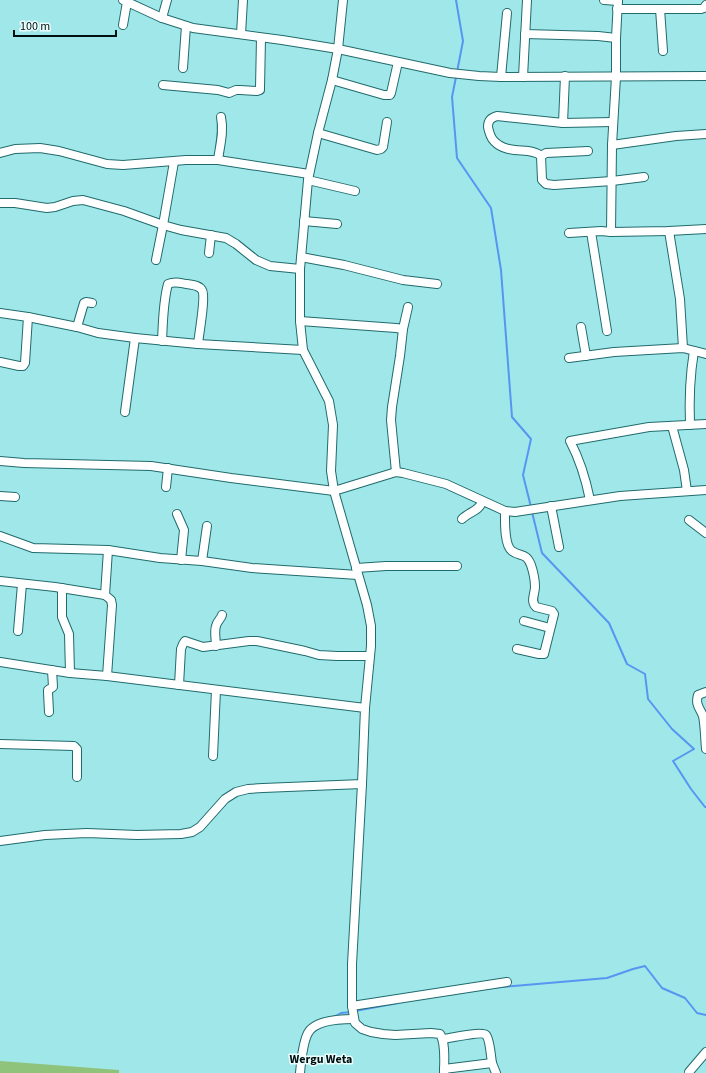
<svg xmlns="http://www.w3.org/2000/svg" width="706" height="1073" viewBox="0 0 706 1073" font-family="'Source Sans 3',sans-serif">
<rect width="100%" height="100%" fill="#a0e7e9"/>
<path fill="#8fc37c" d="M 0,1061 L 119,1070 L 119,1073 L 0,1073 Z"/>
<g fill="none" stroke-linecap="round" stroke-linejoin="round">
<g stroke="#5696f1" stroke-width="2">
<path d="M 456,0 L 463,41 L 457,72"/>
<path d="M 456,77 L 452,97 L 457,158 L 491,208 L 501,270 L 512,417 L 531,439 L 523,475 L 531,507"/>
<path d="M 532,512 L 542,553 L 609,623 L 627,664 L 645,674 L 648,699 L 672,729 L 694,749 L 673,761 L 691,789 L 705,807 L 706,807"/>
<path d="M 491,988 L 607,978 L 633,969 L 645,966 L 662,988 L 685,998 L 697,1013 L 706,1015"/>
<path d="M 355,1011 L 398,1003"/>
<path d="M 334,1017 L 341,1013 L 351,1012"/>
</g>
<g stroke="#206b6d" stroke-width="10">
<g id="minor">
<path d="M 123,0 L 162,18 L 193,28 L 282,40 L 338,49 L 450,73 L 479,76 L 501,77 L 706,76"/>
<path d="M 343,0 L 338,49 L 332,80 L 318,133 L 308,180 L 300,269 L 300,321 L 303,350 L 329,401 L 333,425 L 331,471 L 334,491 L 367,605 L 371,626 L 371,646 L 365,708"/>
<path d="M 604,0 L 618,1"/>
<path d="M 618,0 L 616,38 L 616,77 L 612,145 L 611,232 L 669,231 L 706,229"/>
<path d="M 617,9 L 701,9 L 704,8 L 706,5"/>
<path d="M 660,9 L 663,51"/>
<path d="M 162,18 L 167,0"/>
<path d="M 123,25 L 127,2"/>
<path d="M 241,34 L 243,0"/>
<path d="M 525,34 L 598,36 L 616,38"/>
<path d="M 183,68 L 186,26"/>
<path d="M 501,77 L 507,13"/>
<path d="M 523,77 L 527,0"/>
<path d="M 332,80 L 384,95 L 390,95 L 391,93 L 398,62"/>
<path d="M 163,85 L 218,90 L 229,93 L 236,90 L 240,90 L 257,91 L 260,90 L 260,88 L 261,38"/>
<path d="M 613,122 L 563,123 L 497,116 C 491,118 488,120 488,127 C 489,132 490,137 494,141 C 508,156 531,146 541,156 L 542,180 L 546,184 L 554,185 L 612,181 L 644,177"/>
<path d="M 563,123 L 565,76"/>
<path d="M 318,133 L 377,150 L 381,149 L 383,147 L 387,122"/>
<path d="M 612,145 L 676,136 L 706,134"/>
<path d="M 0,153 L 15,149 L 40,148 L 59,151 L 107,164 L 123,165 L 186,160 L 218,160 L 309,174"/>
<path d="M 541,156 L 546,153 L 588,151"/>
<path d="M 218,160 C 220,145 224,132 221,117"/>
<path d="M 308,180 L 355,191"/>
<path d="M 0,203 L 15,203 L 47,208 L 55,207 L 73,201 L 83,200 L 124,211 L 163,225 L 181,230 L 226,238 L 236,244 L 256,260 L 270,266 L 300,269"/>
<path d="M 304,221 L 337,224"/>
<path d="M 669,231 L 680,299 L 683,348"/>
<path d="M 591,232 L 607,331"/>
<path d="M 569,233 L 601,231 L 611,232"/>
<path d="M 209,253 L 211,235"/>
<path d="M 301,257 L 344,265 L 403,280 L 437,284"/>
<path d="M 156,260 L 163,225 L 174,162"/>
<path d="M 0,313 L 28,317 L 77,327 L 98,333 L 135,338 L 198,344 L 303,350"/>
<path d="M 300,321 L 396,328 L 403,329"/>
<path d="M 77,327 L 84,303 L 86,302 L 92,303"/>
<path d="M 581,327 L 586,356"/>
<path d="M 162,341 C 163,322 163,302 168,284 C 175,281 180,283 187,284 C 192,285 199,285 202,290 C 206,296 199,334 198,344"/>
<path d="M 569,358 L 614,352 L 683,348 L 706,354"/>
<path d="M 0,362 L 19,366 L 23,366 L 25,363 L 28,317"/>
<path d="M 125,412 L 135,338"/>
<path d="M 690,425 C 689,400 690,375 694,351"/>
<path d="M 672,426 L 684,470 L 687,491"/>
<path d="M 0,461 L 24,463 L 151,466 L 231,478 L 334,491 L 396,472 L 403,473 L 446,484 L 505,511 L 515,512 L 620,496 L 706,490"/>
<path d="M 396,472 L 391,420 L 392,407 L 400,356 L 403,329 L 408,307"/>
<path d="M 166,487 L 168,468"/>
<path d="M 0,496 L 15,497"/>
<path d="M 590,500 C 586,480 580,460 570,441 L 649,427 L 706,424"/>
<path d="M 551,506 L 559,547"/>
<path d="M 505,511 C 505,521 504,545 512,551 C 520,557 526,552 531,565 C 533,571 535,580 535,587 C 535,594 530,601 536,607 L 552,611 L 554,614 L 544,654 L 539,654 L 517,649"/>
<path d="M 177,514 L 184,530 L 181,560"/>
<path d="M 462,519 C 469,512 479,511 482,502"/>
<path d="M 689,520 L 706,533"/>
<path d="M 0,536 L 33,548 L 108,550 L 160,558 L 202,561 L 252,568 L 358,575"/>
<path d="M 202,561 L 207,526"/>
<path d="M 356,568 L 386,566 L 457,566"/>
<path d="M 0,581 L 55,587 L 105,595 L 111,600 L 112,605 L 107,676"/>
<path d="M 62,588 L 62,617 L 69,634 L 70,673"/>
<path d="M 105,595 L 108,550"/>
<path d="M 524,621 L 550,628"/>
<path d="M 18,631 L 22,584"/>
<path d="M 216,646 C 216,640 214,632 216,626 C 217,621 221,619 222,615"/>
<path d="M 0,662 L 70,673 L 107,676 L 365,708 L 362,784 L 263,788 L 248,789 L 236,792 L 225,799 L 200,827 L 192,832 L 181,834 L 137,835 L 87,833 L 45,835 L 0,841"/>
<path d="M 179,685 L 181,649 L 183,644 L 185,641 L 203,647 L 249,641 L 257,641 L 305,651 L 319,655 L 337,656 L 370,656"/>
<path d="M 706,692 L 698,695 C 695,705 700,708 703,716 C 705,726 705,738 706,749"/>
<path d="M 49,712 L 48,692 L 48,690 L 53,687 L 52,670"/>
<path d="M 0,744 L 74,746 L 77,749 L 77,777"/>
<path d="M 213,756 L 216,690"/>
<path d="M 352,1006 L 352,964 L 362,784"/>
<path d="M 443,1039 C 450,1038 482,1031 486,1035 C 490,1039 491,1058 492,1063"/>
<path d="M 444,1069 L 492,1063 L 496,1073"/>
<path d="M 689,1072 L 706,1052"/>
<path d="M 300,1073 C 301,1062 303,1042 308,1033 C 315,1020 341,1019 354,1019"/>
<path d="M 444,1073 C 444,1063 446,1043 440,1034 L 431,1033 L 395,1035 L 383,1034 L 371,1032 L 362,1029 L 355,1023 L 352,1006 L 507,982"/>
</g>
</g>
<use href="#minor" stroke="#fff" stroke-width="8"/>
</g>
<g text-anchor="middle" stroke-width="3" stroke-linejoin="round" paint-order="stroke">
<g font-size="12" font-weight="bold" fill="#000f0f" stroke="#eafefe">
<text x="321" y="1063">Wergu Weta</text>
</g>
</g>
<path d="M14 30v6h102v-6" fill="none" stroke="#000f0f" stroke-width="2"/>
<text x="20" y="30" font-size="12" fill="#000f0f" stroke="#eafefe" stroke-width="3" paint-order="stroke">100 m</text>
</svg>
